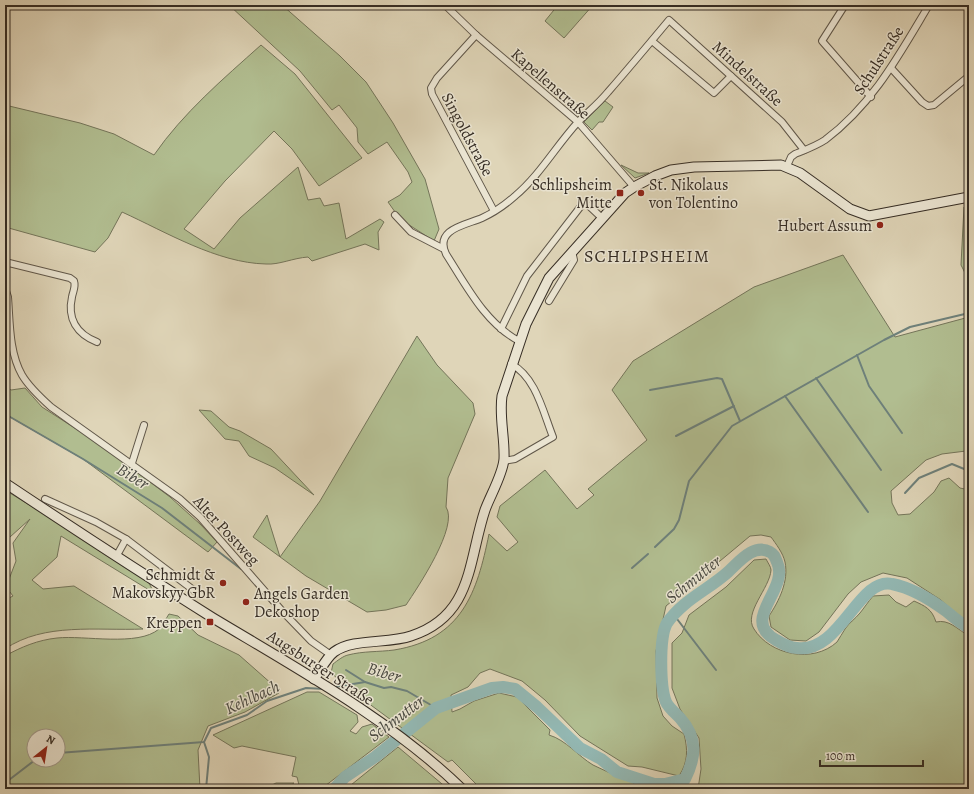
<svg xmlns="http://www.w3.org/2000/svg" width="974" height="794" viewBox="0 0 974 794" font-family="Alegreya,serif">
<rect width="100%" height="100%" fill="#dfd5b8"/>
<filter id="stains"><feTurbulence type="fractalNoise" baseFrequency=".005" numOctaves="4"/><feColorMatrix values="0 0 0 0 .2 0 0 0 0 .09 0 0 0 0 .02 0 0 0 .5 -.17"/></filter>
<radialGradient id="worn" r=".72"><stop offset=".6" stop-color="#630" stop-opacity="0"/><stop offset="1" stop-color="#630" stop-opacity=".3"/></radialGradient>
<g fill="#b1bd90" stroke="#74755a" fill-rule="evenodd">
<path d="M 229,5 L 282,5 L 340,56 L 366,82 L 393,123 L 425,179 L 439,229 L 434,241 L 400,219 L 388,202 L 400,195 L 412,182 L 408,172 L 387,142 L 368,154 L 358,142 L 357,128 L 339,105 L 332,110 L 300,71 Z"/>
<path d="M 558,5 L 593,5 L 564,38 L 545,21 Z"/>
<path d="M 261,45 L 295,74 L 362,158 L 319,186 L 292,149 L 274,131 L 225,181 L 184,229 L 214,249 L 240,218 L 298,167 L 308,200 L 320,198 L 324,206 L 339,203 L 346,239 L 380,219 L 384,222 L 378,232 L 379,250 L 365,244 L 312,261 L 308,257 C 293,258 279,265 266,264 C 217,263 166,232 122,212 L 108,238 L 95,252 L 5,227 L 5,105 L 80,123 L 114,134 L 154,155 C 183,113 223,79 261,45 Z"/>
<path d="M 605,101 L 613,107 L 603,122 L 599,122 L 592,130 L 584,122 Z"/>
<path d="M 621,165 L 638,173 L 649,173 L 635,178 Z"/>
<path d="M 969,204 L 969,281 L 961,265 L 964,207 Z"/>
<path d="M 843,255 L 895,337 L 969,317 L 969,454 L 966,451 L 942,454 L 926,460 L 891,491 L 892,503 L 898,515 L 910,514 L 934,492 L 941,481 L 949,478 L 960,488 L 969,490 L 969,621 L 957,615 L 941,600 L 907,578 L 883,573 L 861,582 L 848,594 L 819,632 L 806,641 L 790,640 L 771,627 L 769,616 C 779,601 789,581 785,562 C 783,553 776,544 771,537 L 761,535 L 750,536 L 666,606 L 656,651 L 657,698 L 663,716 L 672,726 L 684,734 C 688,750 688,762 679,776 L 642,767 L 628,766 L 580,736 L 545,700 L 522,681 L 490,669 L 480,673 L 468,687 L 451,695 L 452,712 L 460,709 L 474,701 L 499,693 L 517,697 L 550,730 L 549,735 C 566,740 578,756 593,765 C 611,774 630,781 648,789 L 481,789 L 452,760 L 448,762 L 364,700 L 331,673 L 333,664 C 337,661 343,656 348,655 C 363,651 379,652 394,650 C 462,639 477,593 489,534 L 507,551 L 518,542 L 497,517 L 500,506 L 545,470 L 577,509 L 594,495 L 588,489 L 647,440 L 612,390 L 633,361 L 754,287 Z"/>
<path d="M 417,336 L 437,365 L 473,403 L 475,414 L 448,478 L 446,507 C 459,526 418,587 406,605 L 386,610 L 367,612 L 306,576 L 253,537 L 267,515 L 280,557 L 320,501 Z"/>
<path d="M 5,386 L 11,390 L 25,388 L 42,407 L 98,443 L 170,497 L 200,524 L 217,542 L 208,552 L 83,459 L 5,414 Z"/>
<path d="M 199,410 L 211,411 L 229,427 L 240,431 L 271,449 L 314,495 L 275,468 L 249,456 L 239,441 L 225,439 Z"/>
<path d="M 5,490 L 80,536 L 148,581 L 154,593 L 61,536 L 57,557 L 32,580 L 43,589 L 74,586 L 143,629 C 98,631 44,622 5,649 L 5,600 L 13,596 L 6,587 L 16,561 L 13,543 L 30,519 L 10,537 L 5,535 Z"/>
<path d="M 766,559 C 768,563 771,567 771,570 C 770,588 743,613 754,629 C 770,655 813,664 837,642 C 840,638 842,633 845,629 C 849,623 855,619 860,613 C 864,608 868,602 873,596 L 889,595 L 896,602 L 906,607 L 914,601 C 925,606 932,609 936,622 C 949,619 957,629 969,636 L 969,789 L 698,789 L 701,769 L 699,738 L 680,709 L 672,688 L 672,643 L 682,633 L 689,615 L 726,587 L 754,560 Z"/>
<path d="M 169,614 L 178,616 L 198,635 L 239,655 L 273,685 L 279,693 L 245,712 L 208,726 L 198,750 L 200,789 L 5,789 L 5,656 C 21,647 38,640 57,638 C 84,635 138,647 159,629 C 163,626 166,618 169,614 ZM 34,736 L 58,736 L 58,760 L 34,760 Z"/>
<path d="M 307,692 L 319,692 L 357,715 L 358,722 L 350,731 L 356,734 L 362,727 L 372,724 L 389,737 L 321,789 L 294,789 L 299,785 L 297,777 L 292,776 L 296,757 L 242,746 L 234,748 L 213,735 Z"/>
<path d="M 398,747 L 448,789 L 346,789 Z"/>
<path d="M 276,783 L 294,783 L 285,789 L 274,789 L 272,785 Z"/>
</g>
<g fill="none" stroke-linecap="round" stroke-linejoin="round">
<g stroke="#6e807a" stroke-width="2">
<path d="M 857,355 L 869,386 L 902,433"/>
<path d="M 816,378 L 881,470"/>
<path d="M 650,390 L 717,378 L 722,379 L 740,421"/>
<path d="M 785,396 L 868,512"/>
<path d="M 5,414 L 83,459 L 162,508 L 241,569"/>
<path d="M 676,436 L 734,406"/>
<path d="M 905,493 L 919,478 L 952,464 L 969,471"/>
<path d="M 655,547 L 674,529 L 679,520 L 689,481 L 732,426 L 884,340 L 910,327 L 969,313"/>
<path d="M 632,568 L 648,554"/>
<path d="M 674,615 L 716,670"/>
<path d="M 346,670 L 365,682 L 384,688 L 391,687 L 407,691 L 436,708"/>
<path d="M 335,687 L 365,682"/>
<path d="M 204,742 L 209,757 L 206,789"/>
<path d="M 58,753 L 204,742 L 211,728 L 247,715 L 267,701 L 306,688 L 325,689"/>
<path d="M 5,783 L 35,760"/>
<path d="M 629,789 L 634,786 L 636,779"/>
</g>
<path stroke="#93b8b3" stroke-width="12" d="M 334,789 L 345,777 L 375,757 L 436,708 L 492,688 L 503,687 L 515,689 L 537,707 L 580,748 L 601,759 L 617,772 L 654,784 L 665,784 L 685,779 C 696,757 698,738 680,718 C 676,714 668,707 666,702 C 660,687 659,637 667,623 C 683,600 708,590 728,572 C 739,562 754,543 770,552 C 774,554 775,557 777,562 C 790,590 739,619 776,640 C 781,643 790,648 797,648 C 840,654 859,576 892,584 C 912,588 930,599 946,611 C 953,617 961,624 969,628"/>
<g stroke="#605749" stroke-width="8">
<g id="street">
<path d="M 445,5 L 476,35 L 578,122 L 634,187"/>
<path d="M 845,5 L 822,41 L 871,97"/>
<path d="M 476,35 L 437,78 L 431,88 L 432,94 L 494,211"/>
<path d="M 652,41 L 714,93 L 731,76"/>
<path d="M 891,68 L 922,102 L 928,106 L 934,105 L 969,76"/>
<path d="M 787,166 L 791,157 L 795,154 C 805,150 816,146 825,140 C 873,104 899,55 929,5"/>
<path d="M 395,215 L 411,232 L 442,248"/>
<path d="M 5,262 L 70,278 L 74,281 C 76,287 73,291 72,297 C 67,319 77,334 97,342"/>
<path d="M 5,288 L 8,297 C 10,322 9,352 22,375 C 29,387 41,398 51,407 L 180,499 L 200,517 L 283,612 L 311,641 L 331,655"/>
<path d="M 549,301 L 574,260 L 572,251"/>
<path d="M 501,329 L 527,276 L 581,206 L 587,204 L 603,219"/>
<path d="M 519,341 C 485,323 466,285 446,254 C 434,229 466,225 482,218 C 493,213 506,204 515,196 C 540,175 556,146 578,122 C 588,112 599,103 608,92 C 629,68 649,44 669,20 L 782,122 L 804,150"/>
<path d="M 504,461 L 515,459 L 553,437 C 543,412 536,377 511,364"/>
<path d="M 132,463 L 144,425"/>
<path d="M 45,499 L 96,522 L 126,539 L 200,595"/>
<path d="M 116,557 L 126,539"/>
</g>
</g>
<g stroke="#362d24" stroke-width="11">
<g id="secondary">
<path d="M 5,483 C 74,529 143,574 213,618 C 298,669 391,720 462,789"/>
<path d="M 314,679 C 320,671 326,658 334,652 C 353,638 388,644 411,636 C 473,616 468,561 485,510 C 490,496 503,474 504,459 C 505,438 499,417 502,396 L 526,324 L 549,278 L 625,193 L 634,187 L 655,176 L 671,170 L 694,167 L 781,165 L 800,173 L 850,209 L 869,216 L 969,197"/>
</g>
</g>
<use href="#street" stroke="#eae4d1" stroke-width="6"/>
<use href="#secondary" stroke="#eae4d1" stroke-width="9"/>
</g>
<g fill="#8f2418" stroke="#eae4d1" stroke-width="1.5">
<rect x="616" y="189" width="8" height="8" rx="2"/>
<circle cx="641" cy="193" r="4"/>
<circle cx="880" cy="225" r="4"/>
<circle cx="223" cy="583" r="4"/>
<circle cx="246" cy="602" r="4"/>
<rect x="206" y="618" width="8" height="8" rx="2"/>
</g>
<g text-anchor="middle" stroke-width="3" stroke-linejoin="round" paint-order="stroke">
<g font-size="16" fill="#362d24" stroke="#eae4d1">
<text transform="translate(878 60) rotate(-57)" y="6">Schulstraße</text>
<text transform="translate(748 73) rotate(42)" y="6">Mindelstraße</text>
<text transform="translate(551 83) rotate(41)" y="6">Kapellenstraße</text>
<text transform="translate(468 134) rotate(62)" y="6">Singoldstraße</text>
<text transform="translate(227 530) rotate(47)" y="6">Alter Postweg</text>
<text transform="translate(321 667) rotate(33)" y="6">Augsburger Straße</text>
</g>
<g font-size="16" fill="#362d24" stroke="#eae4d1" text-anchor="end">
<text x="612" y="190">Schlipsheim<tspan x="612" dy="18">Mitte</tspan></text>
<text x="649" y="190" text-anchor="start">St. Nikolaus<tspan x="649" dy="18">von Tolentino</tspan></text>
<text x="872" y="231">Hubert Assum</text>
<text x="215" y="580">Schmidt &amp;<tspan x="215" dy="18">Makovskyy GbR</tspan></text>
<text x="254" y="599" text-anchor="start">Angels Garden<tspan x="254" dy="18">Dekoshop</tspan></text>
<text x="202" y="628">Kreppen</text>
</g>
<g font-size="17" font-style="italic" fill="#494941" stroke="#eae4d1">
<text transform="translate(133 476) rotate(31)" y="6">Biber</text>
<text transform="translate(693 579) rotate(-39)" y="6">Schmutter</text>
<text transform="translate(384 672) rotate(16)" y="6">Biber</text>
<text transform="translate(252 697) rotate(-25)" y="6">Kehlbach</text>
<text transform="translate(396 718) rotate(-37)" y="6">Schmutter</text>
</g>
<g font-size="18" letter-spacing="1" fill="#362d24" stroke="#eae4d1">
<text x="647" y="262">SCHLIPSHEIM</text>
</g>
</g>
<rect width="974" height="794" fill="none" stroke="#dfd5b8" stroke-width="20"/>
<rect x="6" y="6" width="962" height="782" fill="none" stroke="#362d24" stroke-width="2"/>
<rect x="10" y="10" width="954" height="774" fill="none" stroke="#362d24"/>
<g transform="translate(46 748) rotate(30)"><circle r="19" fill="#eae4d1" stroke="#a29b8c"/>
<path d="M0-3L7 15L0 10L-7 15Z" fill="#8f2418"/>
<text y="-6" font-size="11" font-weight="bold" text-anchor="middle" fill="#362d24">N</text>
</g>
<path d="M820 760v6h103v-6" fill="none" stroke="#362d24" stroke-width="2"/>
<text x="826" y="760" font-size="12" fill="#362d24" stroke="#eae4d1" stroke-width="3" paint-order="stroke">100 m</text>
<rect width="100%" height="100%" filter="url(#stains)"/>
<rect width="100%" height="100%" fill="url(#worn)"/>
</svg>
